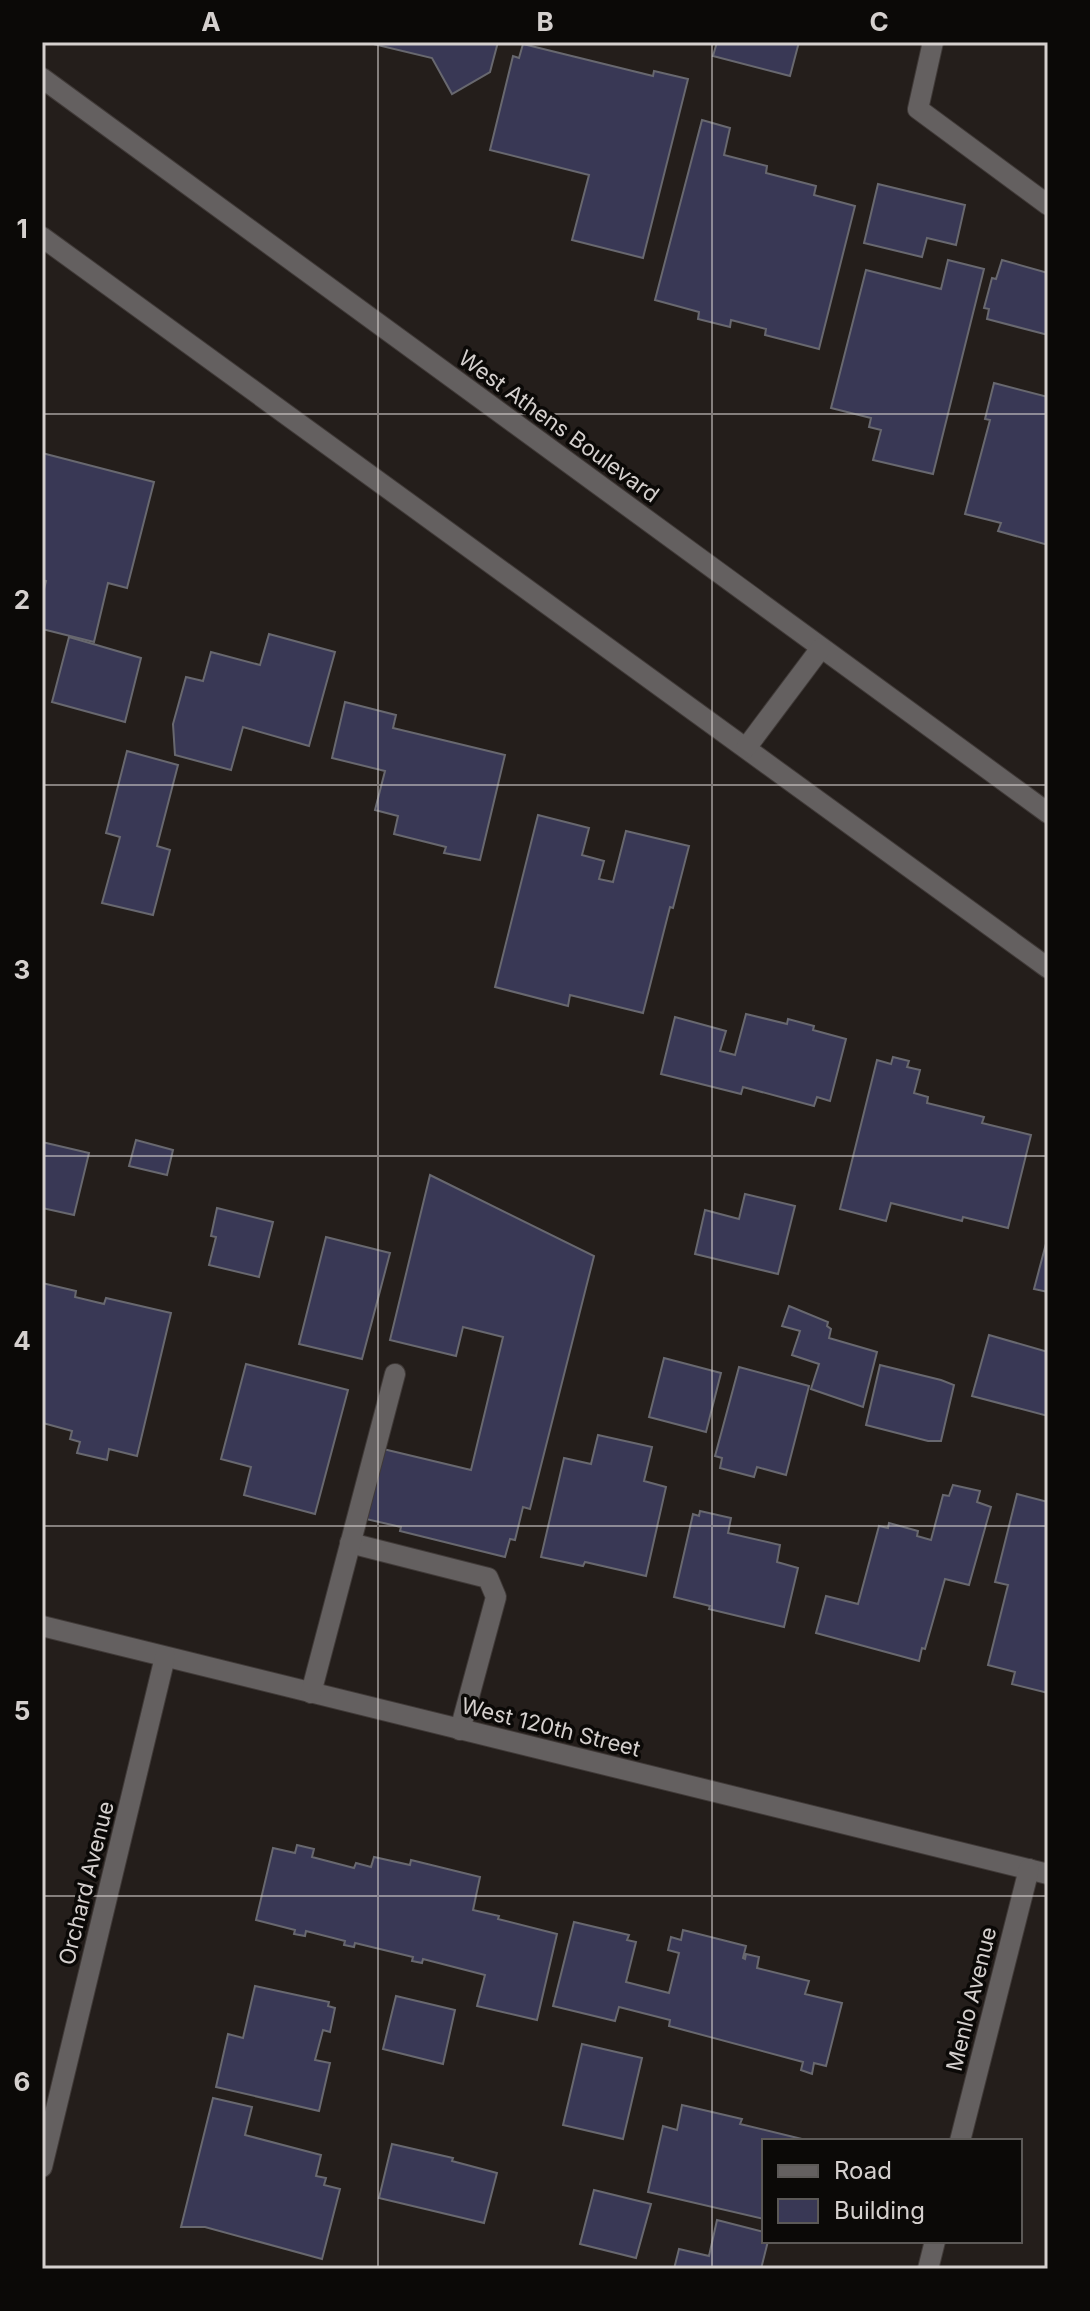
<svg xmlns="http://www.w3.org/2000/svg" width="1090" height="2311" viewBox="0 0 1090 2311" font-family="Inter,sans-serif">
<rect width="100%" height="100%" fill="#241e1b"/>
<g fill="#393855" stroke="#68686f" stroke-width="2">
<path d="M 365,42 L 498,42 L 490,72 L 452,94 L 432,58 Z"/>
<path d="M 717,42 L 799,42 L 790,76 L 713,56 Z"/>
<path d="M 523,44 L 653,76 L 654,71 L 688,79 L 643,258 L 572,240 L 589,175 L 490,150 L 513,56 L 519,58 Z"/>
<path d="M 702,120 L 730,128 L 724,155 L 767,166 L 766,173 L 816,186 L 814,195 L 855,206 L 819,349 L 765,335 L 766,329 L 731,320 L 730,327 L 698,319 L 699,312 L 655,300 Z"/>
<path d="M 878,184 L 965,205 L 956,245 L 927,238 L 922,257 L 864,243 Z"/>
<path d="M 948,260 L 984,269 L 933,474 L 873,460 L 881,430 L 869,427 L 871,418 L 831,408 L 866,270 L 941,289 Z"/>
<path d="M 1002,260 L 1048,273 L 1048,335 L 987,319 L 989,309 L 984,308 L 992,278 L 996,279 Z"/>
<path d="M 994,383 L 1048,397 L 1048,545 L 998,531 L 1001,523 L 965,514 L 990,420 L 985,419 Z"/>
<path d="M 42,453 L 154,482 L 127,588 L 108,583 L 94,642 L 42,629 L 42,597 L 46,581 L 42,580 Z"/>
<path d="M 269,634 L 335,652 L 309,746 L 243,727 L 231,770 L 175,755 L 173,724 L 186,677 L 203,681 L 211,652 L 260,665 Z"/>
<path d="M 69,637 L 141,658 L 125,722 L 52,702 Z"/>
<path d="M 345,702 L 396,715 L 393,728 L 505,755 L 480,860 L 444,853 L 446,847 L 394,834 L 398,816 L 375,810 L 385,771 L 332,758 Z"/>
<path d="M 127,751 L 178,765 L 157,846 L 170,850 L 153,915 L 102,903 L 120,837 L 106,833 Z"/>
<path d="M 538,815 L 589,828 L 582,855 L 604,861 L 599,879 L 613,882 L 626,831 L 689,846 L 673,908 L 670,907 L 643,1013 L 570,995 L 568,1006 L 495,987 Z"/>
<path d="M 746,1014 L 787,1024 L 788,1019 L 814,1026 L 813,1030 L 846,1039 L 830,1101 L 817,1097 L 814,1106 L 743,1087 L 741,1094 L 661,1074 L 675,1017 L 726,1031 L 720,1051 L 735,1055 Z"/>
<path d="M 893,1057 L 909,1061 L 907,1067 L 920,1070 L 914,1093 L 928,1097 L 927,1103 L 984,1117 L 982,1123 L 1031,1135 L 1008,1228 L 963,1217 L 962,1221 L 891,1203 L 886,1221 L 840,1209 L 877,1060 L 891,1064 Z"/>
<path d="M 136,1140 L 173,1150 L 167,1175 L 129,1166 Z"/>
<path d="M 42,1142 L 89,1153 L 74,1215 L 42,1208 Z"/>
<path d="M 430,1175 L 594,1256 L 530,1509 L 523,1507 L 515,1540 L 510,1539 L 505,1557 L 400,1531 L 401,1527 L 366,1519 L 379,1448 L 471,1470 L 503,1337 L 463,1327 L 456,1356 L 390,1340 Z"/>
<path d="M 745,1194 L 795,1206 L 778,1274 L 695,1254 L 705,1210 L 739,1219 Z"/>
<path d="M 217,1208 L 273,1222 L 259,1277 L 209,1265 L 216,1237 L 211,1236 Z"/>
<path d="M 1048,1236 L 1048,1292 L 1034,1289 Z"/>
<path d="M 326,1237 L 390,1253 L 362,1359 L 299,1344 Z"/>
<path d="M 42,1283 L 76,1291 L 75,1297 L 104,1304 L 106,1298 L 171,1313 L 137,1456 L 109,1449 L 107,1460 L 77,1453 L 80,1442 L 70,1439 L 72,1431 L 43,1423 L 42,1428 Z"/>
<path d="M 789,1306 L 828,1322 L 827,1326 L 831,1329 L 829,1338 L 877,1352 L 863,1407 L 811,1389 L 819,1364 L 792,1355 L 800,1331 L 782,1326 Z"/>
<path d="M 989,1335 L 1048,1352 L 1048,1416 L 972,1396 Z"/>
<path d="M 664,1358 L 721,1373 L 706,1432 L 649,1417 Z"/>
<path d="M 246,1364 L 348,1390 L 315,1514 L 244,1495 L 251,1467 L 221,1459 Z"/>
<path d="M 880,1365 L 941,1380 L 954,1385 L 941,1441 L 928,1441 L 866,1425 Z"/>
<path d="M 739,1367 L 809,1386 L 786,1475 L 757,1467 L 754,1477 L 720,1468 L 722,1458 L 715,1456 Z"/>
<path d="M 598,1435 L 652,1447 L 644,1481 L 666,1487 L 646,1576 L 585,1562 L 583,1566 L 541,1557 L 564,1458 L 591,1464 Z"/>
<path d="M 953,1485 L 980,1491 L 977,1502 L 991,1507 L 969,1585 L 945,1579 L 925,1649 L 922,1648 L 919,1661 L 816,1633 L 826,1596 L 858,1604 L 879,1526 L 888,1528 L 889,1523 L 918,1531 L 917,1536 L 931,1540 L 943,1495 L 949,1496 Z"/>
<path d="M 1017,1494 L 1048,1502 L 1048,1693 L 1012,1684 L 1015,1672 L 988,1665 L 1008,1585 L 995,1582 Z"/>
<path d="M 700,1511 L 731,1518 L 728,1533 L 780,1545 L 777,1562 L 798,1568 L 784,1627 L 709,1609 L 710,1606 L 674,1597 L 693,1514 L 699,1516 Z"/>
<path d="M 297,1845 L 314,1849 L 312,1857 L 354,1868 L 356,1863 L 371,1867 L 374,1857 L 410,1865 L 411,1860 L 480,1877 L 473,1910 L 499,1916 L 498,1919 L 557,1934 L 537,2020 L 477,2006 L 485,1975 L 423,1959 L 422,1963 L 412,1961 L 413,1957 L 355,1943 L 354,1947 L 344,1945 L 345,1941 L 306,1931 L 305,1936 L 294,1934 L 295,1930 L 256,1920 L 273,1848 L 295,1853 Z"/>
<path d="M 574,1922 L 629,1935 L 627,1940 L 636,1942 L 626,1982 L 669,1993 L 679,1953 L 668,1950 L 671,1937 L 681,1940 L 683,1930 L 746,1946 L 743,1958 L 745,1959 L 746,1954 L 759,1957 L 757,1968 L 809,1981 L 805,1994 L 842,2003 L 826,2066 L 814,2063 L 812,2074 L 801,2070 L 803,2062 L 669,2026 L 670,2020 L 619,2007 L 615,2021 L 553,2006 Z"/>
<path d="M 255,1986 L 329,2002 L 328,2006 L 335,2008 L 330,2032 L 323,2030 L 315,2060 L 330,2063 L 319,2111 L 216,2087 L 228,2034 L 243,2038 Z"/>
<path d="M 396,1996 L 455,2010 L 443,2064 L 383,2049 Z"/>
<path d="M 582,2044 L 642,2058 L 623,2139 L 563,2125 Z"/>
<path d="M 213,2098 L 252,2107 L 245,2135 L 321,2155 L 316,2176 L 326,2178 L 324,2185 L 340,2189 L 322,2259 L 205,2227 L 181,2227 Z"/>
<path d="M 682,2105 L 742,2119 L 740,2124 L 806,2140 L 764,2141 L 764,2219 L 648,2192 L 663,2126 L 677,2130 Z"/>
<path d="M 392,2144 L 453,2158 L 452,2161 L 497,2173 L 484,2223 L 379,2198 Z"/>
<path d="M 594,2190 L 651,2204 L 636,2258 L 580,2244 Z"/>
<path d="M 717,2220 L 764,2232 L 764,2241 L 768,2241 L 761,2269 L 674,2269 L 679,2249 L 709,2256 Z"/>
</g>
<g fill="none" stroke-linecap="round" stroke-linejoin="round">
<g stroke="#403a38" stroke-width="22">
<g id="minor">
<path d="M 933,42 L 918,109 L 1048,205"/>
<path d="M 42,78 L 1048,813"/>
<path d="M 42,237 L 1048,968"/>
<path d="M 746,748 L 821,648"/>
<path d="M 350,1543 L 488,1578 L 496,1597 L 460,1730"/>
<path d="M 42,1626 L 1048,1874"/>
<path d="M 311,1693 L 395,1374"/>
<path d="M 960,2141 L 1029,1869"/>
<path d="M 42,2167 L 165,1657"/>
<path d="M 928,2269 L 935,2241"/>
</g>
</g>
<use href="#minor" stroke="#646060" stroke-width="20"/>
</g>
<path fill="none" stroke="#d5d0ce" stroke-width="2" stroke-opacity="0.55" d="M 378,42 L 378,2269M 712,42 L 712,2269M 42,414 L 1048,414M 42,785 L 1048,785M 42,1156 L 1048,1156M 42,1526 L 1048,1526M 42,1896 L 1048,1896"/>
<g text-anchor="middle" stroke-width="7" stroke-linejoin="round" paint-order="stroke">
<g font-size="22" fill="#d5d0ce" stroke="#0b0907">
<text transform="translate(559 426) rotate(36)" y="8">West Athens Boulevard</text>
<text transform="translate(551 1727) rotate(14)" y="8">West 120th Street</text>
<text transform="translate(86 1883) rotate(-76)" y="8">Orchard Avenue</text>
<text transform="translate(971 1999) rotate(-76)" y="8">Menlo Avenue</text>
</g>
</g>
<rect width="1090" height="2311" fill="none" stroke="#0b0907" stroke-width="88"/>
<rect x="762" y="2139" width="260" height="104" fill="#0b0907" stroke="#5c5957" stroke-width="2"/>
<rect x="778" y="2165" width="40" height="12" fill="#646060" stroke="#5c5957" stroke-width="2"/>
<text x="834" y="2179" font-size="24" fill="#d5d0ce">Road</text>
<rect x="778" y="2199" width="40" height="24" fill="#393855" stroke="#5c5957" stroke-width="2"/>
<text x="834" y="2219" font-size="24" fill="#d5d0ce">Building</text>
<rect x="44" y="44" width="1002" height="2223" fill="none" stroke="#d5d0ce" stroke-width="3"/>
<g font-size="26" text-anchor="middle" font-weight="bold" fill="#d5d0ce">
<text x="211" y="31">A</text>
<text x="545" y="31">B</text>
<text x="879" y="31">C</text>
<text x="22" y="238">1</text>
<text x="22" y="609">2</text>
<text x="22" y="979">3</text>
<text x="22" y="1350">4</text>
<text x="22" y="1720">5</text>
<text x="22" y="2091">6</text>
</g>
</svg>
